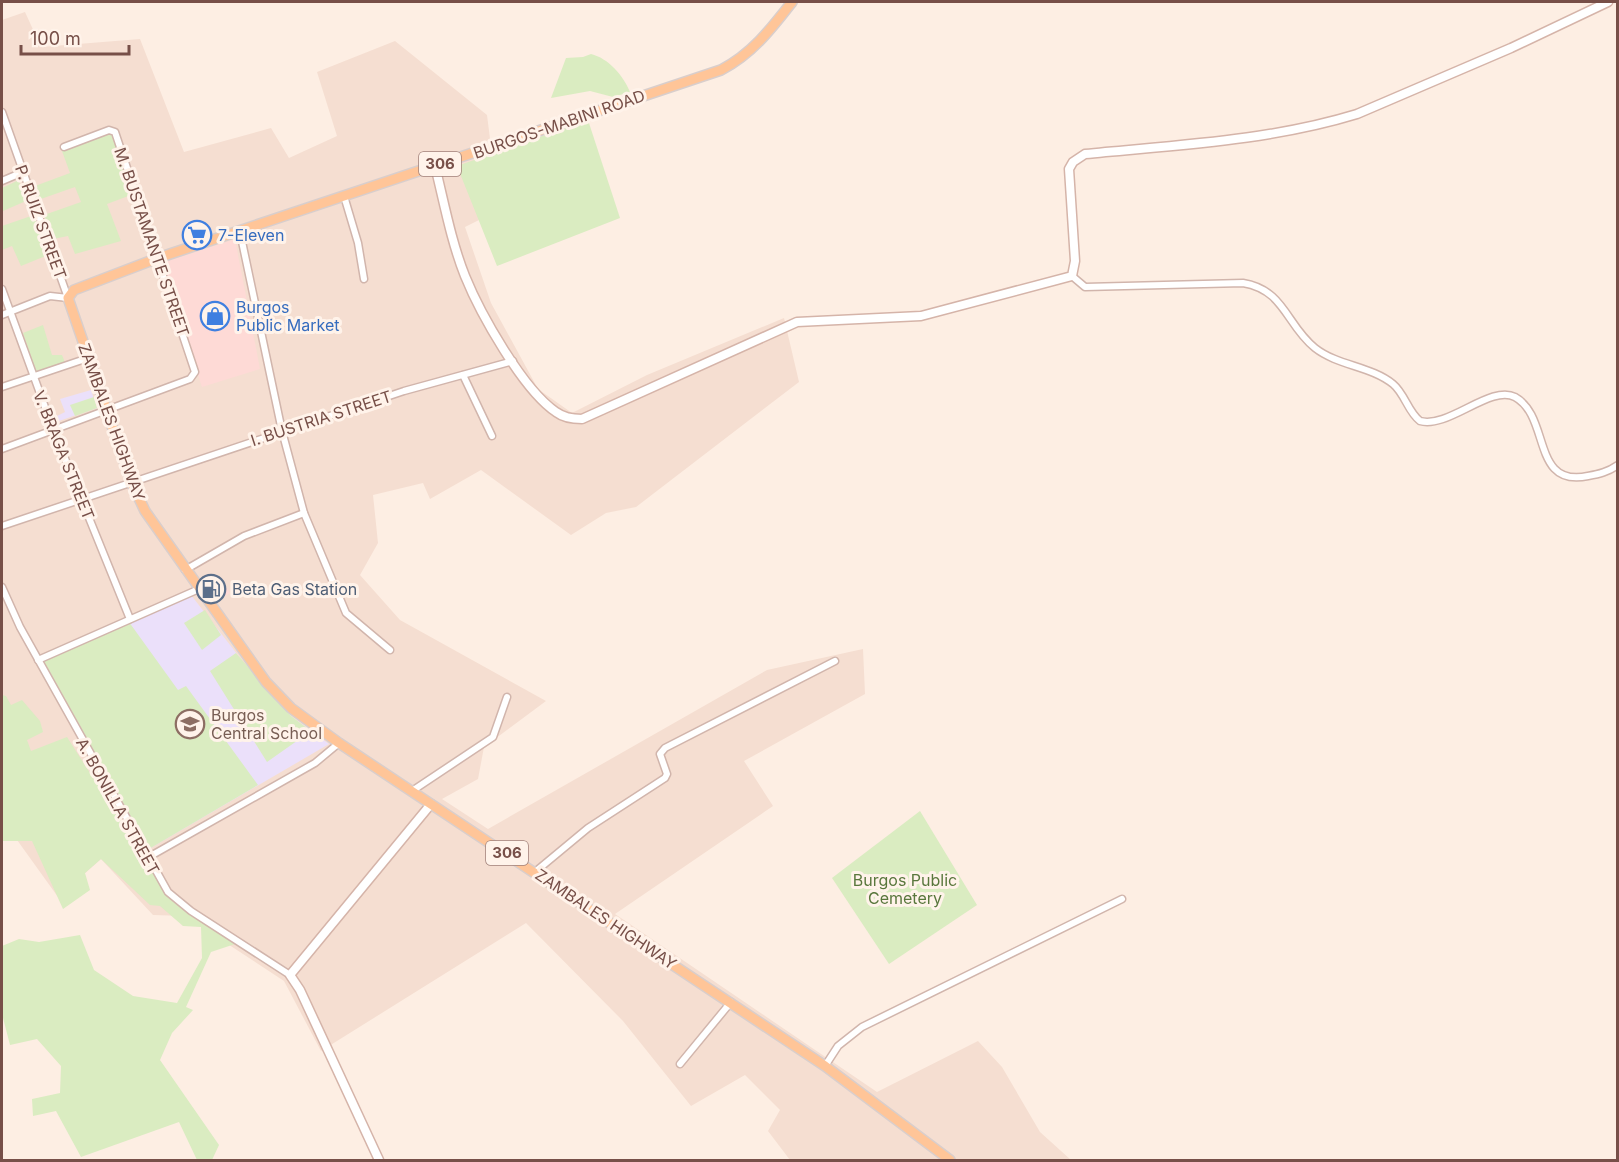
<svg xmlns="http://www.w3.org/2000/svg" width="1619" height="1162" viewBox="0 0 1619 1162" font-family="Inter,sans-serif">
<rect width="100%" height="100%" fill="#fdeee3"/>
<path fill="#f5ded1" d="M 25,12 L 41,47 L 140,39 L 184,152 L 271,128 L 289,158 L 337,136 L 317,72 L 395,41 L 487,115 L 499,210 L 465,227 L 491,303 L 538,389 L 572,413 L 647,375 L 784,318 L 799,382 L 636,507 L 606,513 L 571,535 L 481,470 L 430,499 L 423,483 L 373,495 L 378,543 L 360,575 L 400,620 L 546,701 L 484,747 L 478,779 L 442,799 L 488,829 L 767,670 L 863,649 L 865,694 L 744,761 L 773,806 L 615,914 L 877,1092 L 978,1041 L 1002,1067 L 1040,1132 L 1071,1160 L 790,1160 L 768,1131 L 780,1110 L 745,1075 L 691,1106 L 623,1021 L 526,923 L 321,1051 L 284,981 L 185,916 L 153,915 L 101,859 L 58,897 L 7,826 L 2,766 L 2,20 Z"/>
<g fill="#fedad6">
<path d="M 235,239 L 260,369 L 202,387 L 162,263 Z"/>
<path d="M 220,577 L 230,593 L 213,603 L 201,585 Z"/>
</g>
<g fill="#ebe0fa">
<path d="M 91,390 L 97,408 L 59,421 L 57,416 L 65,412 L 60,399 Z"/>
<path d="M 191,595 L 262,686 L 291,716 L 329,744 L 149,849 L 43,660 Z"/>
</g>
<g fill="#daecc1">
<path d="M 591,54 C 608,58 624,76 630,92 L 613,97 L 590,91 L 551,98 L 566,58 L 583,57 Z"/>
<path d="M 588,120 L 620,218 L 497,266 L 457,166 Z"/>
<path d="M 113,132 L 131,195 L 107,204 L 121,241 L 75,254 L 68,236 L 53,239 L 44,215 L 81,202 L 75,187 L 38,200 L 35,186 L 70,173 L 62,151 Z"/>
<path d="M 19,180 L 26,201 L 3,211 L 2,188 Z"/>
<path d="M 34,215 L 48,255 L 21,266 L 12,246 L 2,250 L 2,226 Z"/>
<path d="M 43,325 L 52,355 L 62,355 L 66,365 L 37,375 L 23,333 Z"/>
<path d="M 94,397 L 97,408 L 75,416 L 70,405 Z"/>
<path d="M 205,610 L 221,635 L 202,650 L 184,623 Z"/>
<path d="M 129,622 L 178,690 L 186,686 L 258,785 L 149,849 L 43,660 Z"/>
<path d="M 236,653 L 291,716 L 311,731 L 267,762 L 210,671 Z"/>
<path d="M 2,695 L 6,696 L 11,705 L 22,700 L 40,721 L 43,732 L 27,740 L 31,751 L 67,737 L 172,901 L 201,920 L 201,924 L 203,921 L 238,943 L 211,952 L 186,1007 L 193,1010 L 172,1033 L 160,1060 L 219,1145 L 212,1160 L 197,1160 L 179,1122 L 81,1157 L 56,1111 L 33,1116 L 32,1099 L 60,1093 L 61,1066 L 37,1039 L 10,1045 L 2,1014 L 2,946 L 19,939 L 39,942 L 80,935 L 94,970 L 133,996 L 177,1003 L 202,958 L 201,927 L 183,926 L 160,906 L 150,905 L 101,859 L 85,873 L 90,890 L 63,909 L 32,841 L 2,841 Z"/>
<path d="M 920,811 L 977,905 L 889,964 L 832,878 Z"/>
</g>
<g fill="none" stroke-linecap="round" stroke-linejoin="round">
<g stroke="#d1b5ac" stroke-width="9">
<g id="street">
<path d="M 2,112 L 68,298 L 50,296 L 2,315"/>
<path d="M 2,181 L 23,172"/>
<path d="M 344,196 L 358,243 L 364,279"/>
<path d="M 240,232 L 282,431 L 304,513 L 346,613 L 390,650"/>
<path d="M 1072,276 L 1085,287 L 1243,283 C 1285,290 1286,325 1315,348 C 1338,366 1371,366 1393,384 C 1405,394 1408,412 1420,421 C 1448,429 1491,384 1515,397 C 1551,417 1531,488 1588,476 C 1599,474 1608,472 1618,465"/>
<path d="M 2,289 L 53,429 L 130,619"/>
<path d="M 463,375 L 492,436"/>
<path d="M 2,387 L 88,358"/>
<path d="M 2,449 L 190,379 L 195,372 L 115,132 L 109,130 L 64,147"/>
<path d="M 2,526 L 404,391 L 513,361"/>
<path d="M 185,570 L 244,536 L 304,513"/>
<path d="M 2,587 L 20,627 L 168,892 L 191,911 L 290,975"/>
<path d="M 38,660 L 199,589"/>
<path d="M 412,791 L 493,737 L 507,697"/>
<path d="M 147,858 L 315,763 L 339,743"/>
<path d="M 535,872 L 588,828 L 665,778 L 667,774 L 660,754 L 665,748 L 835,661"/>
<path d="M 680,1064 L 731,1002"/>
<path d="M 825,1066 L 838,1046 L 862,1027 L 1122,899"/>
</g>
</g>
<g stroke="#d5b4a9" stroke-width="11">
<g id="secondary">
<path d="M 435,166 C 444,202 451,241 465,276 C 480,313 523,390 556,412 C 564,418 572,419 582,419 L 797,322 L 921,316 L 1072,276 L 1075,261 L 1069,169 L 1073,162 L 1085,154 C 1176,145 1269,141 1357,114 L 1511,48 L 1608,2"/>
<path d="M 379,1160 L 300,990 L 290,975 L 431,804"/>
</g>
</g>
<g stroke="#d9cecc" stroke-width="12">
<path id="primary" d="M 792,2 C 771,29 752,54 721,70 L 158,258 L 74,290 L 68,298 L 131,481 L 145,511 L 266,682 L 291,708 L 339,743 L 825,1066 L 950,1160"/>
</g>
<use href="#street" stroke="#fff" stroke-width="6"/>
<use href="#secondary" stroke="#fff" stroke-width="8"/>
<use href="#primary" stroke="#ffc598" stroke-width="9"/>
</g>
<defs>
<g id="supermarket-ring" transform="scale(1.5)"><circle r="9.5" fill="#fff3ea" stroke="#3f7fe0" stroke-width="1.5"/><path d="M-6-5.5h2.5l.6 2H6L4.5 2H-2.5L-4.4-4H-6ZM-1.5 3.2a1.3 1.3 0 1 0 .1 0ZM3 3.2a1.3 1.3 0 1 0 .1 0Z" fill="#3f7fe0"/></g>
<g id="shop-ring" transform="scale(1.5)"><circle r="9.5" fill="#fff3ea" stroke="#3f7fe0" stroke-width="1.5"/><path d="M-5-2.5h2.3a2.7 3.5 0 0 1 5.4 0H5L5.5 6h-11ZM-1.5-2.5h3a1.5 2.3 0 0 0-3 0Z" fill="#3f7fe0"/></g>
<g id="fuel-ring" transform="scale(1.5)"><circle r="9.5" fill="#fff3ea" stroke="#5c6f8a" stroke-width="1.5"/><path d="M-5.5-6h7V0h2V4h1.3V-2.5L3-4.5l.8-.8L6-3V5H2.5V1h-1V6h-7ZM-4.2-4.7v3.2H.2V-4.7Z" fill="#5c6f8a"/></g>
<g id="school-ring" transform="scale(1.5)"><circle r="9.5" fill="#fff3ea" stroke="#8d6e63" stroke-width="1.5"/><path d="M0-5L7-2L0 1L-7-2ZM-4 1L0 2.5L4 1V4Q0 6-4 4Z" fill="#8d6e63"/></g>
</defs>
<g fill-rule="evenodd">
<use href="#supermarket-ring" x="197" y="235"/>
<use href="#shop-ring" x="215" y="316"/>
<use href="#fuel-ring" x="211" y="589"/>
<use href="#school-ring" x="190" y="724"/>
</g>
<g text-anchor="middle" stroke-width="6" stroke-linejoin="round" paint-order="stroke">
<g fill="#fff3ea" stroke="#a08079" stroke-width="1.5">
<rect x="419" y="152" width="42" height="24" rx="4.5"/>
<rect x="486" y="841" width="42" height="24" rx="4.5"/>
</g>
<g font-size="15" font-weight="bold" fill="#774f48">
<text x="440" y="169">306</text>
<text x="507" y="858">306</text>
</g>
<g font-size="16" fill="#774f48" stroke="#fff3ea">
<text transform="translate(559 124) rotate(-19)" y="6">BURGOS-MABINI ROAD</text>
<text transform="translate(41 222) rotate(70)" y="6">P. RUIZ STREET</text>
<text transform="translate(152 242) rotate(71)" y="6">M. BUSTAMANTE STREET</text>
<text transform="translate(321 418) rotate(-18)" y="6">I. BUSTRIA STREET</text>
<text transform="translate(112 422) rotate(70)" y="6">ZAMBALES HIGHWAY</text>
<text transform="translate(64 455) rotate(68)" y="6">V. BRAGA STREET</text>
<text transform="translate(118 806) rotate(61)" y="6">A. BONILLA STREET</text>
<text transform="translate(606 919) rotate(34)" y="6">ZAMBALES HIGHWAY</text>
</g>
<g font-size="16" fill="#366cbe" stroke="#fff3ea" text-anchor="start">
<text x="218" y="241">7-Eleven</text>
<text x="236" y="313">Burgos<tspan x="236" dy="18">Public Market</tspan></text>
</g>
<g font-size="16" fill="#4e5e75" stroke="#fff3ea" text-anchor="start">
<text x="232" y="595">Beta Gas Station</text>
</g>
<g font-size="16" fill="#785e54" stroke="#fff3ea" text-anchor="start">
<text x="211" y="721">Burgos<tspan x="211" dy="18">Central School</tspan></text>
</g>
<g font-size="16" fill="#59773c" stroke="#fff3ea">
<text x="905" y="886">Burgos Public<tspan x="905" dy="18">Cemetery</tspan></text>
</g>
</g>
<rect width="1619" height="1162" fill="none" stroke="#774f48" stroke-width="6"/>
<path d="M21 45v9h108v-9" fill="none" stroke="#774f48" stroke-width="3"/>
<text x="30" y="45" font-size="18" fill="#774f48" stroke="#fff3ea" stroke-width="4.5" paint-order="stroke">100 m</text>
</svg>
